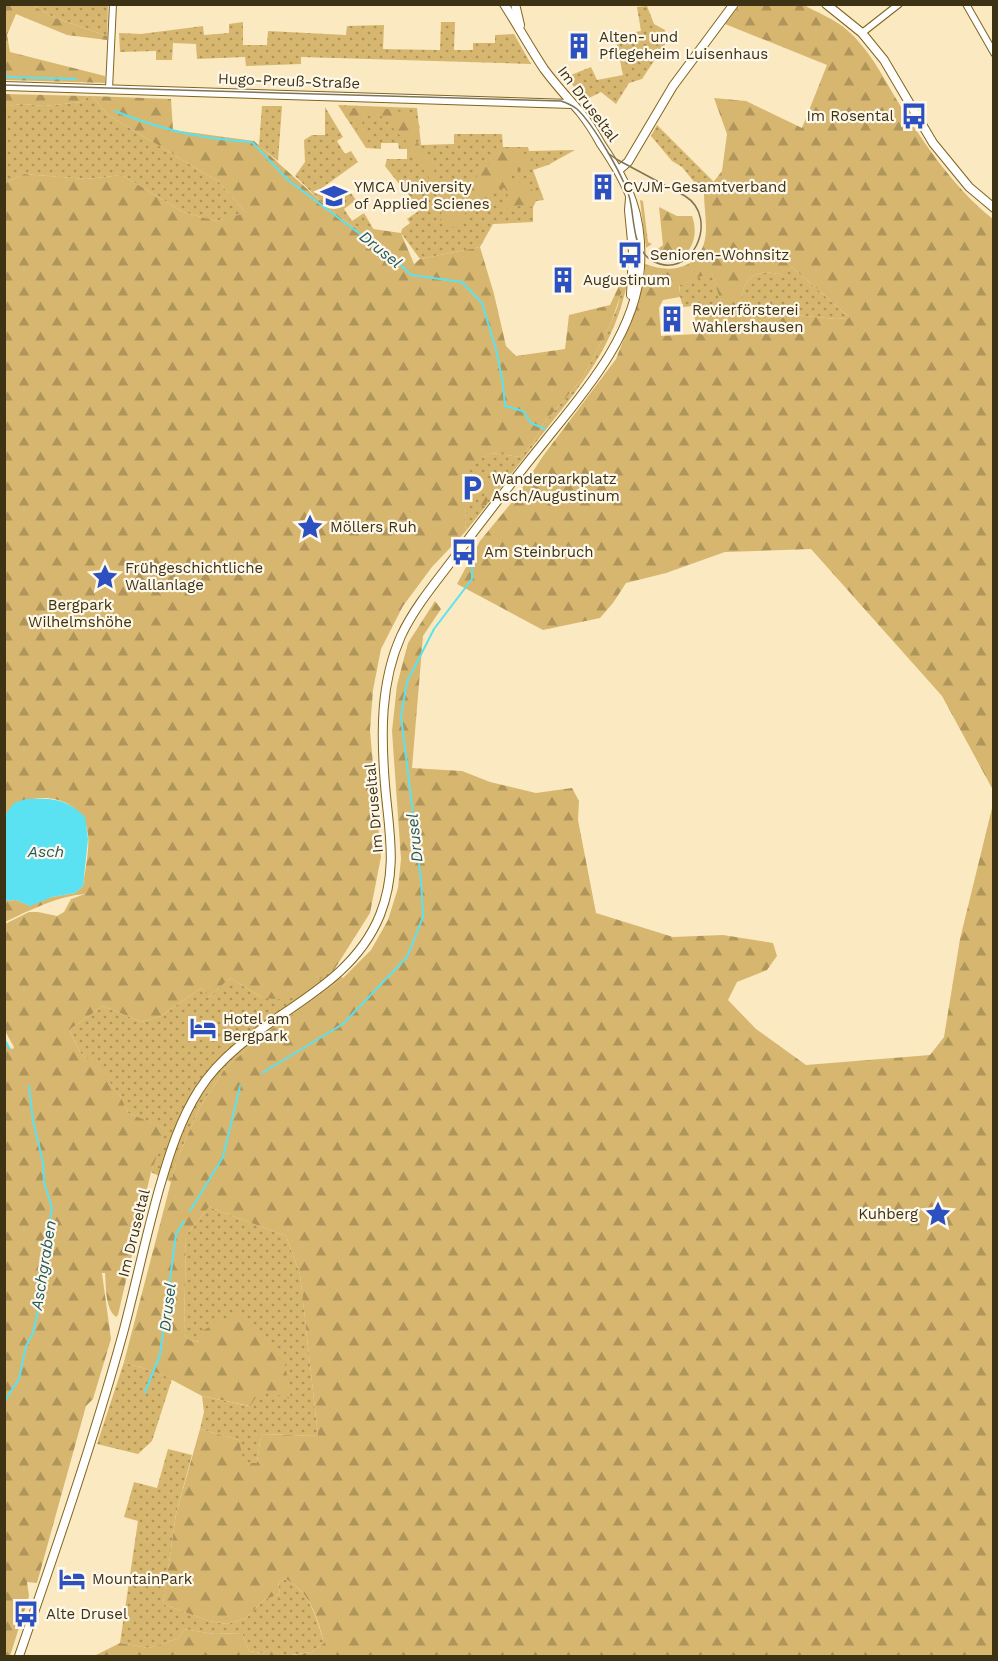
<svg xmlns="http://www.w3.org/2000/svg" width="998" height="1661" viewBox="0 0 998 1661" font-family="'Work Sans',sans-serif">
<defs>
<pattern id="green-dots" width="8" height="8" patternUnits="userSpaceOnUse" patternTransform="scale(1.5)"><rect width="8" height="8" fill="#d7b76f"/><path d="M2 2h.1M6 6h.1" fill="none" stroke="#b0955a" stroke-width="1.8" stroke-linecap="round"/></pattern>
<pattern id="forest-firs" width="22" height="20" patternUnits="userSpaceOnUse" patternTransform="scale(1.5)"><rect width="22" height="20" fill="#d7b76f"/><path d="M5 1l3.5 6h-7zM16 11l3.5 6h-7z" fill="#b0955a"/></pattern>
</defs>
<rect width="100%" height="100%" fill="#fbe9c1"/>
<g fill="url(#green-dots)">
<path d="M 32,5 L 108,5 L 107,36 L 53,17 Z"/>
<path d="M 647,6 L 654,24 L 665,30 L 666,43 L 642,79 L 629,83 L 616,104 L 601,92 L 585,100 L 566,77 L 591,67 L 597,80 L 623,75 L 615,36 L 641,31 L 637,7 Z"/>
<path d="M 243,22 L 243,45 L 267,45 L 268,31 L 346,35 L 347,26 L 384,25 L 383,49 L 440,50 L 441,22 L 455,22 L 454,50 L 473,50 L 473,43 L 495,43 L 495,35 L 514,34 L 531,64 L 301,57 L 301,64 L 246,66 L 245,57 L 197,59 L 196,44 L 173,43 L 172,60 L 156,60 L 156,51 L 120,52 L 119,33 L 141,34 L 203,26 L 204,35 L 229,33 L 229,24 Z"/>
<path d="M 88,96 L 92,96 L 108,115 L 219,182 L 247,214 L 216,221 L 183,212 L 122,175 L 87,179 L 24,174 L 5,183 L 5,106 L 23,104 L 44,106 L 82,102 Z"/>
<path d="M 338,105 L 417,108 L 421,145 L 454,144 L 454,134 L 502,134 L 503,147 L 528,147 L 529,151 L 575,150 L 548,165 L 533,170 L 544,200 L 536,201 L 533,207 L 533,222 L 493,224 L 480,247 L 420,259 L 401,233 L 402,229 L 410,223 L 407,219 L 420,210 C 409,194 397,182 385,166 L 387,159 L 407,159 L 407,149 L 399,149 L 398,143 L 381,143 L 381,149 L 366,148 Z"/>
<path d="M 262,106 L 282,106 L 278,161 L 259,146 Z"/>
<path d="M 325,107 L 343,137 L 337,141 L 345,154 L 351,151 L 358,162 L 322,188 L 331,203 L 349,190 L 356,200 L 344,209 L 352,221 L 364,213 L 374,230 L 352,226 L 326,206 L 295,176 L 305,162 L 304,140 L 312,135 L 325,135 Z"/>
<path d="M 657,125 L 714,182 L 704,194 L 682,167 L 672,161 L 651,136 Z"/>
<path d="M 792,267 L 850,318 L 836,319 L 785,314 L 743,325 C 739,307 738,277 762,273 C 770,271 777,275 785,274 Z"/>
<path d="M 711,271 L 730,328 L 696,334 L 694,306 L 683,307 L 679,293 L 680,285 Z"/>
<path d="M 628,279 C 615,347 581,385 540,437 C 516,468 491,500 466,531 L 465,519 L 469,465 L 491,453 L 520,457 L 533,443 L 544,423 L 582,379 L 611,323 L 618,305 L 623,284 L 620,284 L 621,280 Z"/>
<path d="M 334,970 L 343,978 L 255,1041 L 224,1070 L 200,1107 L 177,1159 L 171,1182 L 151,1172 L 166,1129 L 128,1113 L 122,1099 L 99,1068 L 81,1054 L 69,1030 L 103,1006 L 142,1022 L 161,1016 L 201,988 L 209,997 L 230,978 L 263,998 L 311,983 Z"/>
<path d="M 209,1207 L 286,1236 L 300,1274 L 318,1436 L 261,1434 L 257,1463 L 243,1463 L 239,1440 L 200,1429 L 204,1412 L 202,1396 L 249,1406 L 200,1342 L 189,1340 L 184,1334 L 186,1235 Z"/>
<path d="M 124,1362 L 161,1374 L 172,1379 L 152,1441 L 138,1454 L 97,1444 Z"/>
<path d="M 168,1449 L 192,1455 L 176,1514 L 163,1604 L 209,1621 L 227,1624 L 246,1618 L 264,1600 L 280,1594 L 278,1582 L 286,1579 C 311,1594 316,1616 324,1643 L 312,1652 L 284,1656 L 276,1647 L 262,1653 L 249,1651 L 242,1633 L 214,1634 L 184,1629 L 179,1638 L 149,1648 L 120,1643 L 138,1521 L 124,1517 L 134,1482 L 157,1488 Z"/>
</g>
<g fill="url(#forest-firs)" fill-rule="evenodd">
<path d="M 5,4 L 32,5 L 53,17 L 107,36 L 107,40 L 67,35 L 16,14 L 7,35 L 10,52 L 105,76 L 105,83 L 5,80 Z"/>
<path d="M 802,4 C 816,12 835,19 847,30 C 868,48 881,73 895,97 C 920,138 955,190 993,219 L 993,790 L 942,696 L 811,549 L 725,552 L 666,573 L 626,583 L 613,603 L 600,618 L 543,630 L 457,584 L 480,541 L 517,496 L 543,456 L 616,359 L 637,306 L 645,276 L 645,264 C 677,276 706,265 706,228 C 706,216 704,205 704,194 L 722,171 L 727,134 L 714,98 L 746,101 L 802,128 L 827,65 L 725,24 L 740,5 ZM 792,267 L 849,317 L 849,318 L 836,319 L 785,314 L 743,325 C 739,307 738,277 762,273 C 770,271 777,275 786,274 ZM 711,272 L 730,328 L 696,334 L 661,336 L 659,308 L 663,300 L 680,297 L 679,289 L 680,285 Z"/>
<path d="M 5,94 L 88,96 L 82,102 L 44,106 L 23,104 L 5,106 Z"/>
<path d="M 92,96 L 171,99 L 173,130 L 254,141 L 326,206 L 352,226 L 401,233 L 414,264 L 420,259 L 480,247 L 494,294 L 506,346 L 516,356 L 565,349 L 569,315 L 610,305 L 620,284 L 623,284 L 623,288 L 611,323 L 582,379 L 544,423 L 533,443 L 520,457 L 491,453 L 470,465 L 465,519 L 466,531 L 432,567 L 403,606 L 381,649 L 373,690 L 370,730 L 381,857 L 370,913 L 334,970 L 288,1000 L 263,998 L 230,978 L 209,997 L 201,988 L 161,1016 L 142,1022 L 103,1006 L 69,1030 L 81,1054 L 99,1067 L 122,1099 L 128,1113 L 167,1129 L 151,1172 L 118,1315 L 116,1317 C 105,1309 106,1285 105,1273 L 102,1273 L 111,1339 L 93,1399 L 86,1406 L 37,1583 L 27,1582 L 29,1596 L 10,1656 L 4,1656 L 4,1041 L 9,1048 L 13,1049 L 14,1047 L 5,1031 L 5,924 L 29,912 L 38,912 L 57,916 L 64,912 L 71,899 L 85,894 C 58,896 30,910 5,922 L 5,901 L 16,900 L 28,905 L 52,897 L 75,893 L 83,886 C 85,869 91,846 87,829 C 79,792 25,789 5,815 L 5,183 L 24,174 L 87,179 L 122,175 L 183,212 L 216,221 L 246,213 L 219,182 L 108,115 Z"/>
<path d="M 346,108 L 388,109 L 414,115 L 420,127 L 415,139 L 445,189 L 455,192 L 465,183 L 475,179 L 481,170 L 494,160 L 492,152 L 499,147 C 514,157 518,145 534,161 L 529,170 L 511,170 L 512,179 C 525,185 543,190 533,207 L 519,205 L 510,208 L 505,208 L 505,205 L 509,199 L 505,188 L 495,189 L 477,209 L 465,213 L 458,227 L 446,229 L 440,222 L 442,208 C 436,198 437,194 433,185 C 427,171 411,157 408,143 C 399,134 391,128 386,117 C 377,115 370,117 361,116 L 364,130 L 368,133 L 369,139 L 363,139 L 353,122 L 342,110 Z"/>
<path d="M 640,200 L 643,201 L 648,242 L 652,244 L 646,248 Z"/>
<path d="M 659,207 L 677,216 L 692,216 C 703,246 679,272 649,255 L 663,245 Z"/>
<path d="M 487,482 L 491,482 L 493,486 L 486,505 L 481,506 L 477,503 L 484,499 L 485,483 Z"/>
<path d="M 435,601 L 441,609 L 423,636 L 412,768 L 462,771 L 490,782 L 536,793 L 572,788 L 579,801 L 578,820 L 596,913 L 673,937 L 723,935 L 773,943 L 777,956 L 767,970 L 737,982 L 728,1000 L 756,1029 L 806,1065 L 930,1055 L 944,1037 L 960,939 L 993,804 L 993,1656 L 287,1656 L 312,1652 L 324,1643 C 317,1616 311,1594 286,1579 L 278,1582 L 280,1594 L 264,1600 L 246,1618 L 227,1624 L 209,1621 L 163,1604 L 176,1514 L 200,1429 L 239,1440 L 244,1463 L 257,1463 L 261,1434 L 318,1436 L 300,1274 L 286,1236 L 209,1207 L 186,1235 L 184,1334 L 189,1340 L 199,1342 L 200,1332 L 237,1312 L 285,1364 L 291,1399 L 261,1390 L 250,1406 L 202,1396 L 161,1374 L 124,1362 L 177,1159 L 200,1107 L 224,1070 L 255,1041 L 343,978 L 371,950 L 388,920 L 398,888 L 401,859 L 392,731 L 397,685 L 408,643 Z"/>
<path d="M 184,1629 L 214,1634 L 242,1633 L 249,1651 L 262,1653 L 276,1646 L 284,1656 L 94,1656 L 120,1643 L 149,1648 L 179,1638 Z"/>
</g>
<path fill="#5be2f2" d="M 26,799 C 52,798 66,798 85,817 L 88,839 L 83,886 L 75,893 L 52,897 L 30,906 L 16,900 L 4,901 L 5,815 L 14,803 Z"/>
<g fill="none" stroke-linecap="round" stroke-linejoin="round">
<g stroke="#5be2f2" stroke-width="2">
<path d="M 4,70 L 7,77 L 76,79"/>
<path d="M 115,111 C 162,130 201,139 252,142 L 288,180 L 372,243 L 386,251 L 411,275 L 462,282 L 482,303 L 497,353 L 503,384 L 505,406 L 523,411 L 531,423 L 545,429"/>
<path d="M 4,1039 L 10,1049"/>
<path d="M 262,1073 L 343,1024 L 407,957 L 423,917 L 421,880 L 401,716 L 407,682 L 434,629 L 472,579 L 472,548"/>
<path d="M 190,1211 L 223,1157 L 240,1086"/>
<path d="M 145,1392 L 160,1355 L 176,1234 L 184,1221"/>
<path d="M 4,1402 L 19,1379 L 26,1346 L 33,1333 L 38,1311 L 39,1294 L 52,1208 L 44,1182 L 43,1162 L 33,1121 L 29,1086"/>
</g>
<g stroke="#81651e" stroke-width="8">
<g id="street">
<path d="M 966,4 L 994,53"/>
<path d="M 862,33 L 899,4"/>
<path d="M 109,89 L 113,4"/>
</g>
</g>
<g stroke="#81651e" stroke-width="10">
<g id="secondary">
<path d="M 515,4 L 520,25"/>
<path d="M 826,4 L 862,33 L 884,60 L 933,143 L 969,187 L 994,208"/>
<path d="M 4,86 L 572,104"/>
<path d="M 620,169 L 628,162 L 673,86 L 734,4"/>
<path d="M 630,198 L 629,210 L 633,252 L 631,295"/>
<path d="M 19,1656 C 56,1549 93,1442 123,1333 C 136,1284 146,1235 160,1186 C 170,1152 180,1120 199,1090 C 246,1016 346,999 380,915 C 398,869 389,832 385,785 C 381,735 380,683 401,636 C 414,608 435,583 454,558 C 486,515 519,473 553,431 C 590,386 637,328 640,267 C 643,215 629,185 601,144 C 595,133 588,122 580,112 C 568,98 555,84 544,69 C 530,48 518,26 504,4"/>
</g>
</g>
<use href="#street" stroke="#fff" stroke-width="6"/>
<use href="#secondary" stroke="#fff" stroke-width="8"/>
<path stroke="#817352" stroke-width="1.5" d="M 4,85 L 561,101 C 567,103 572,105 577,109 C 594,125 622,174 629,196 C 635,216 631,247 651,260 C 691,284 721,218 685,196 L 616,159 L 608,153"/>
</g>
<defs>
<g id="building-bare" transform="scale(2.07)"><path d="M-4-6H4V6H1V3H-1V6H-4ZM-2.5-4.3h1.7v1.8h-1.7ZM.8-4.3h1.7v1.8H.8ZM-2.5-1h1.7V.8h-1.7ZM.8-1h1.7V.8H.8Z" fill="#2d50c0" stroke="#fef8ea" stroke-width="2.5" paint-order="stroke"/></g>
<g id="bus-bare" transform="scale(2.07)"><path d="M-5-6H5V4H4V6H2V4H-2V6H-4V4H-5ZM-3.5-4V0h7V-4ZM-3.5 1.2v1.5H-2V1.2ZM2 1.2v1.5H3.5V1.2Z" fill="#2d50c0" stroke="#fef8ea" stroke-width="2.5" paint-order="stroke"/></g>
<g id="university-bare" transform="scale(2.07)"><path d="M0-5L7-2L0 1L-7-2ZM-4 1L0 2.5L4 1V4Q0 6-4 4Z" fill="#2d50c0" stroke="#fef8ea" stroke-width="2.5" paint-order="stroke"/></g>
<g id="parking-bare" transform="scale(2.07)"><path d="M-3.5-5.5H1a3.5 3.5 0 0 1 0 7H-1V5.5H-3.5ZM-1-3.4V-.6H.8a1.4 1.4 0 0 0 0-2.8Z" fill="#2d50c0" stroke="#fef8ea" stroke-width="2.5" paint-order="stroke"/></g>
<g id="sight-bare" transform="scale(2.07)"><path d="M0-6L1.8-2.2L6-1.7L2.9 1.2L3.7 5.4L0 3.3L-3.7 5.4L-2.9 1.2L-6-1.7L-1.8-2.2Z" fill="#2d50c0" stroke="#fef8ea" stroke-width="2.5" paint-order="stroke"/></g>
<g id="hotel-bare" transform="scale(2.07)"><path d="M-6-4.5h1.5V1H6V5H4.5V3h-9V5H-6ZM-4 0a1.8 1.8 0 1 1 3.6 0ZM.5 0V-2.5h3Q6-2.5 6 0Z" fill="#2d50c0" stroke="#fef8ea" stroke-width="2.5" paint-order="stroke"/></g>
</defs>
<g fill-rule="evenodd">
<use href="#building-bare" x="579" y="46"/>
<use href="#bus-bare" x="914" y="116"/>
<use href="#building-bare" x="603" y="187"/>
<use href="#university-bare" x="334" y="196"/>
<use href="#bus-bare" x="630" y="255"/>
<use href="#building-bare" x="563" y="280"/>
<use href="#building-bare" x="672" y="319"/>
<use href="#parking-bare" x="472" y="488"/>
<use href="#sight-bare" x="310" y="527"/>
<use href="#bus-bare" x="464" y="552"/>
<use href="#sight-bare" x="105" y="577"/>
<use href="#hotel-bare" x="203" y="1028"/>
<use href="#sight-bare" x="938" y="1214"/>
<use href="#hotel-bare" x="72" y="1579"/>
<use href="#bus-bare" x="26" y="1614"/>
</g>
<g text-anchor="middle" stroke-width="4.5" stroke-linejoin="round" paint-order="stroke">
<g font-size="15" fill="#3e3215" stroke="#fef8ea" text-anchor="start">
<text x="599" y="42">Alten- und<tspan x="599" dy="17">Pflegeheim Luisenhaus</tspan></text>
<text x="894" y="121" text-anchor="end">Im Rosental</text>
<text x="354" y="192">YMCA University<tspan x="354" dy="17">of Applied Scienes</tspan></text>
<text x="623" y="192">CVJM-Gesamtverband</text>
<text x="650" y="260">Senioren-Wohnsitz</text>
<text x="583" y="285">Augustinum</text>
<text x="692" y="315">Revierförsterei<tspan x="692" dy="17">Wahlershausen</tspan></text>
<text x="492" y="484">Wanderparkplatz<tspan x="492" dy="17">Asch/Augustinum</tspan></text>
<text x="330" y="532">Möllers Ruh</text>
<text x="484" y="557">Am Steinbruch</text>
<text x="125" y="573">Frühgeschichtliche<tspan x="125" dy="17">Wallanlage</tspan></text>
<text x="223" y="1024">Hotel am<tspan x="223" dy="17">Bergpark</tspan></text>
<text x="918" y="1219" text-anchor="end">Kuhberg</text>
<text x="92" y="1584">MountainPark</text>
<text x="46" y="1619">Alte Drusel</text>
</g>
<g font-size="15" fill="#3e3215" stroke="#fef8ea">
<text transform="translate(289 81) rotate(2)" y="5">Hugo-Preuß-Straße</text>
<text transform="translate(588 104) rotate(53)" y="5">Im Druseltal</text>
<text transform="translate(374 808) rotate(-95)" y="5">Im Druseltal</text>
<text transform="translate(134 1233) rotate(-76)" y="5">Im Druseltal</text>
</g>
<g font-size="15" fill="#3f3007" stroke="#fef8ea">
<text x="80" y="610">Bergpark<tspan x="80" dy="17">Wilhelmshöhe</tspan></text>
</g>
<g font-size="16" font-style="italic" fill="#235b62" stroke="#fef8ea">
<text transform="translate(381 249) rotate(39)" y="6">Drusel</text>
<text transform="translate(414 838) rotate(-96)" y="6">Drusel</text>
<text x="46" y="857">Asch</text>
<text transform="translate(43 1265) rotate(-81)" y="6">Aschgraben</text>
<text transform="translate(167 1307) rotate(-83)" y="6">Drusel</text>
</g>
</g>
<rect width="998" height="1661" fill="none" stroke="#3e3215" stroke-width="12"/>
</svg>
